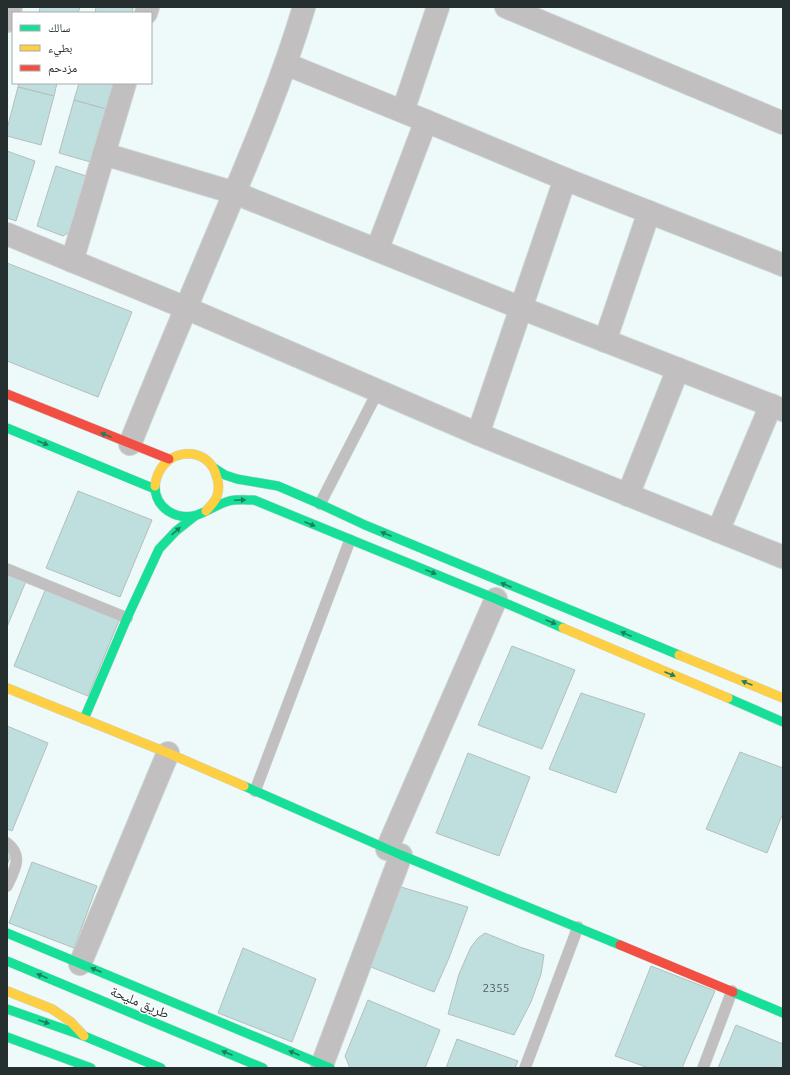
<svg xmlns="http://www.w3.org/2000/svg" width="790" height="1075" viewBox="0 0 790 1075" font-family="Ubuntu,'Noto Naskh Arabic',sans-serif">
<rect width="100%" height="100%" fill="#eefaf9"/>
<g fill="#bfdede" stroke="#b4bfbe">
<path d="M 40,7 L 80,7 L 78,13 L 39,13 Z"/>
<path d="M 96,7 L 129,7 L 133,8 L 132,13 L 95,13 Z"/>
<path d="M 19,83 L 57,83 L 54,96 L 18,87 Z"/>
<path d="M 79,83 L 117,83 L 109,110 L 74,100 Z"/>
<path d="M 18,87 L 54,96 L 41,145 L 7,136 L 7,129 Z"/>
<path d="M 74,100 L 109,110 L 94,163 L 59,153 Z"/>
<path d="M 7,151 L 35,161 L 16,221 L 7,218 Z"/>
<path d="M 56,166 L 89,177 L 74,229 L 63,236 L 37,226 Z"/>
<path d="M 7,263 L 132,312 L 98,397 L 7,361 Z"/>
<path d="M 78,491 L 152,520 L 120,597 L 46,568 Z"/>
<path d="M 7,573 L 26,581 L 7,627 Z"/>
<path d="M 46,588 L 120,618 L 88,696 L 14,666 Z"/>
<path d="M 512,646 L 575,670 L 542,749 L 478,725 Z"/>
<path d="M 581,693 L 645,714 L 616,793 L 549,769 Z"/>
<path d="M 7,726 L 48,743 L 12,831 L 7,829 Z"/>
<path d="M 740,752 L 783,768 L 783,813 L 767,853 L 706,829 Z"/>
<path d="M 468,753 L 530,777 L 499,856 L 436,833 Z"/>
<path d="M 7,853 L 11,855 L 7,865 Z"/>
<path d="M 32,862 L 97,886 L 74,948 L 9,923 Z"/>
<path d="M 401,887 L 468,907 L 449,958 L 434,992 L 371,967 L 370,965 L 375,945 Z"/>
<path d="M 485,933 L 520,947 L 544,955 L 541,974 L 531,1002 L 514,1035 L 448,1014 L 459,974 L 466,958 L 471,947 L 478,938 Z"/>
<path d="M 243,948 L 316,979 L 292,1042 L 218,1013 Z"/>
<path d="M 651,966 L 715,991 L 682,1068 L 649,1068 L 615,1056 Z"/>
<path d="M 368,1000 L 440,1030 L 425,1068 L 350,1068 L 345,1056 Z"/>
<path d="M 736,1025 L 783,1044 L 783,1068 L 718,1068 Z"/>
<path d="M 457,1039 L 518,1061 L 515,1068 L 446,1068 Z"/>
</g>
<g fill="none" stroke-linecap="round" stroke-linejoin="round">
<g stroke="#cbd5d4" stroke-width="12">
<g id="lane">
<path d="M 320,504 L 378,391"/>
<path d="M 7,569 L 127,618"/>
<path d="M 255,791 L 350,540"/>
<path d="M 7,843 C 24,856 14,871 7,886"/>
<path d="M 525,1068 L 578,927"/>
<path d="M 703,1068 L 732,991"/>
</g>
</g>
<g stroke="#cbd5d4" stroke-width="24">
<g id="street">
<path d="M 506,7 L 783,123"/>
<path d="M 146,13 L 148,7"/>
<path d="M 7,21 L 11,7"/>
<path d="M 286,64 L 426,121 L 565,179 L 783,265"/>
<path d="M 403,111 L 438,7"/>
<path d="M 104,154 L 235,193 L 521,308 L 783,410"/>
<path d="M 7,234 L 186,308 L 478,434 L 631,496 L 783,557"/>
<path d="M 377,250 L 426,121"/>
<path d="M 72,261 L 125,83"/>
<path d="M 605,341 L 649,212"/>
<path d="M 478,434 L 565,179"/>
<path d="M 130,444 C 156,379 183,315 210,251 C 244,170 279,91 304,7"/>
<path d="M 628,495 L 678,369"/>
<path d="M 718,531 L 771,405"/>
<path d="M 387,849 L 496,599"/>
<path d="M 80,964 L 168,753"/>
<path d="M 322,1065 L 401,855"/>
</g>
</g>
<g stroke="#cbd5d4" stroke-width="10">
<g id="fast">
<path d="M 7,428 L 155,489"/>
<path d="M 214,468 L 225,475 L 237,479 L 278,486 L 320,504 L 365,525 L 679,655"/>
<path d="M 155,486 C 155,508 176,521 197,515 C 208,511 218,504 229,501 C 237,499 246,500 254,500 L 496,599 L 563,628"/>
<path d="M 728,698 L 783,722"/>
<path d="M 84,719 L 127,618 L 159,549 L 176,531 L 195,516"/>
<path d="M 244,786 L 401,855 L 620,945"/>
<path d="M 7,933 L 330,1068"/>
<path d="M 7,961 L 263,1068"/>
<path d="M 733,992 L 783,1013"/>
<path d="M 7,1009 L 84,1036 L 161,1068"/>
<path d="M 7,1037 L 91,1068"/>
</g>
</g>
<g stroke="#cbd5d4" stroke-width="10">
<g id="slow">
<path d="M 155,486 C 159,447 209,442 217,478 C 219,484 219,490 217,496 C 215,502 210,506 206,511"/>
<path d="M 563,628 L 728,698"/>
<path d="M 679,655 L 783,698"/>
<path d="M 7,688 L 168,753 L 244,786"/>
<path d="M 7,991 L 52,1009 L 71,1022 L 84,1036"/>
</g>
</g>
<g stroke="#cbd5d4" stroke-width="10">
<g id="jam">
<path d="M 7,394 L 169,459"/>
<path d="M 620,945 L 733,992"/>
</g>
</g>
<use href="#lane" stroke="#c1bfc0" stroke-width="11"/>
<use href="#street" stroke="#c1bfc0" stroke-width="22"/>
<use href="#fast" stroke="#16e098" stroke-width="9"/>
<use href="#slow" stroke="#ffcf43" stroke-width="9"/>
<use href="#jam" stroke="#f24e42" stroke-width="9"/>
</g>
<defs><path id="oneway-solid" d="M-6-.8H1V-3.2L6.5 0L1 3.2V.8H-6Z"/></defs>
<g fill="#1e7f5e">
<use href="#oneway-solid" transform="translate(106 435) rotate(-158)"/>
<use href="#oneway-solid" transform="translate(43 443) rotate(22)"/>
<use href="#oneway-solid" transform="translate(240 500) rotate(-2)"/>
<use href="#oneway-solid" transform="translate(310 524) rotate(23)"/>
<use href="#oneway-solid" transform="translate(176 531) rotate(-42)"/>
<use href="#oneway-solid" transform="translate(386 534) rotate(-157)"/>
<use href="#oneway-solid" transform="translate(431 572) rotate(22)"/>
<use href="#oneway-solid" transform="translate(506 585) rotate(-157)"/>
<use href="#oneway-solid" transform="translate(551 622) rotate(23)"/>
<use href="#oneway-solid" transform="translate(626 634) rotate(-158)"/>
<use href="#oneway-solid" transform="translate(670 674) rotate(23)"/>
<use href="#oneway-solid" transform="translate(747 683) rotate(-158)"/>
<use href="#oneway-solid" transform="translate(96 970) rotate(-157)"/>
<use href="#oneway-solid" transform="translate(42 976) rotate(-157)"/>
<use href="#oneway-solid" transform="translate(44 1022) rotate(19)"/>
<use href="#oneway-solid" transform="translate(227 1053) rotate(-157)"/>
<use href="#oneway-solid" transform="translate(294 1053) rotate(-157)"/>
</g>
<g text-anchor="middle" stroke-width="3" stroke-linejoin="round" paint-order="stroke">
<g font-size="12" fill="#4c5b5b">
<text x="496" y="992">2355</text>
</g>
<g font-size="14" fill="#252f2f" stroke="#fff">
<text transform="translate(140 1002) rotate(23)" y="5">طريق مليحة</text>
</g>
</g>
<rect width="790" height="1075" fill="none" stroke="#252f2f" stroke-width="16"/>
<rect x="12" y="12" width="140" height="72" fill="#ffffff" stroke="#a8acac"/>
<rect x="20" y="25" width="20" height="6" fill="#16e098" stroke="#a8acac"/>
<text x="48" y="32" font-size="12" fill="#252f2f">سالك</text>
<rect x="20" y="45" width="20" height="6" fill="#ffcf43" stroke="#a8acac"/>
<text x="48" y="52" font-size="12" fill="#252f2f">بطيء</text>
<rect x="20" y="65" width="20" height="6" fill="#f24e42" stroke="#a8acac"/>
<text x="48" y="72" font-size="12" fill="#252f2f">مزدحم</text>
</svg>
